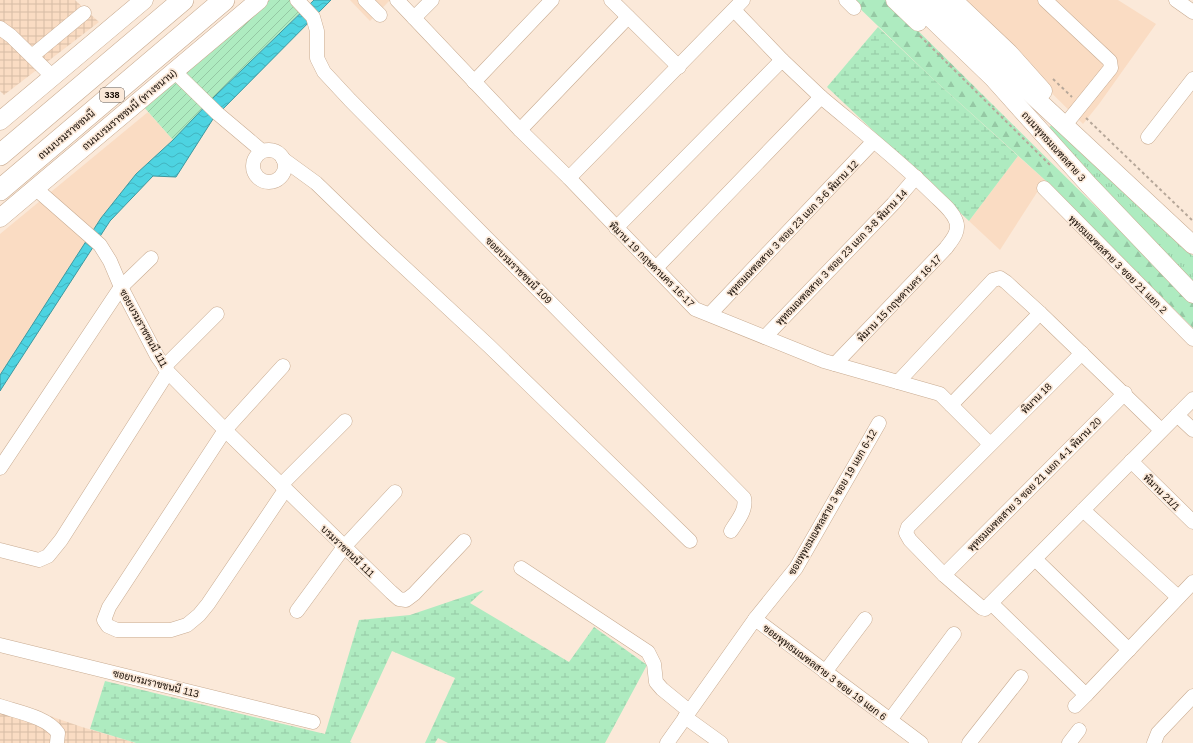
<svg xmlns="http://www.w3.org/2000/svg" width="1193" height="743" viewBox="0 0 1193 743" font-family="Arial,Sarabun,sans-serif">
<defs>
<pattern id="industrial-grid" width="8" height="8" patternUnits="userSpaceOnUse"><rect width="8" height="8" fill="#fadcc3"/><path d="M0 4h8M4 0v8" fill="none" stroke="#d6bca6"/></pattern>
<pattern id="grass-tufts" width="24" height="20" patternUnits="userSpaceOnUse"><rect width="24" height="20" fill="#aeebc0"/><path d="M3 7l-1-3M5 7V3M7 7l1-3M15 17l-1-3M17 17v-4M19 17l1-3" fill="none" stroke="#95c8a4"/></pattern>
<pattern id="forest-firs" width="22" height="20" patternUnits="userSpaceOnUse"><rect width="22" height="20" fill="#aeebc0"/><path d="M5 1l3.5 6h-7zM16 11l3.5 6h-7z" fill="#95c8a4"/></pattern>
<pattern id="wetland-marsh" width="20" height="14" patternUnits="userSpaceOnUse"><rect width="20" height="14" fill="#aeebc0"/><path d="M1 5h8M5 5V1M11 12h8M15 12V8" fill="none" stroke="#95c8a4"/></pattern>
<pattern id="garden-furrows" width="10" height="10" patternUnits="userSpaceOnUse"><rect width="10" height="10" fill="#aeebc0"/><path d="M-1 1l2-2M0 10L10 0M9 11l2-2" fill="none" stroke="#95c8a4"/></pattern>
<pattern id="water-waves" width="16" height="10" patternUnits="userSpaceOnUse"><rect width="16" height="10" fill="#4dd3e1"/><path d="M0 5q4-4 8 0t8 0" fill="none" stroke="#42b4c0"/></pattern>
</defs>
<rect width="100%" height="100%" fill="#fbe9d9"/>
<g fill="#fadcc3">
<path d="M 350,0 L 390,0 L 370,21 Z"/>
<path d="M 957,0 L 1118,0 L 1156,24 L 1099,104 L 1083,124 Z"/>
<path d="M 148,112 L 173,140 L 136,174 L 101,218 L 0,375 L 0,234 Z"/>
<path d="M 1018,156 L 1045,180 L 1000,250 L 969,221 Z"/>
</g>
<g fill="url(#industrial-grid)">
<path d="M 0,0 L 75,0 L 99,22 L 4,95 L 0,91 Z"/>
<path d="M 0,699 L 82,727 L 136,743 L 0,743 Z"/>
</g>
<path fill="url(#grass-tufts)" d="M 1054,122 L 1193,256 L 1193,282 L 1046,131 Z"/>
<path fill="url(#forest-firs)" d="M 851,0 L 887,0 L 891,4 L 1193,303 L 1193,328 L 1045,180 L 931,77 Z"/>
<g fill="url(#wetland-marsh)">
<path d="M 878,27 L 931,77 L 1018,156 L 969,221 L 827,87 Z"/>
<path d="M 484,590 L 470,603 L 569,662 L 594,627 L 647,665 L 605,743 L 448,743 L 438,738 L 435,743 L 425,743 L 455,678 L 392,651 L 350,742 L 352,743 L 136,743 L 90,729 L 105,681 L 325,734 L 359,620 L 410,615 Z"/>
</g>
<path fill="url(#garden-furrows)" d="M 270,0 L 291,0 L 302,11 L 214,97 L 173,140 L 143,106 Z"/>
<path fill="url(#water-waves)" stroke="#3d989f" d="M 314,0 L 331,0 L 213,119 L 176,177 L 153,176 L 110,221 L 0,391 L 0,375 L 101,218 L 136,174 L 173,140 L 214,97 Z"/>
<g fill="none" stroke-linecap="round" stroke-linejoin="round">
<g stroke="#c8ab91" stroke-width="15">
<g id="minor">
<path d="M 297,0 L 313,17 L 317,31 L 317,58 L 324,72 L 350,100 L 744,498 C 747,510 737,521 731,531"/>
<path d="M 365,0 L 380,15"/>
<path d="M 397,0 L 520,130 L 569,178 L 695,309 L 824,361 L 940,394 L 990,444"/>
<path d="M 611,0 L 679,67"/>
<path d="M 846,0 L 854,8"/>
<path d="M 1045,0 L 1110,61 L 1111,68 L 1069,120"/>
<path d="M 1176,0 L 1193,12"/>
<path d="M 734,10 L 782,60"/>
<path d="M 414,18 L 432,0"/>
<path d="M 0,28 L 11,36 L 53,77"/>
<path d="M 32,56 L 84,13"/>
<path d="M 174,71 L 217,113 L 262,151"/>
<path d="M 474,82 L 552,0"/>
<path d="M 821,97 C 859,129 899,160 934,195 C 942,203 952,210 956,221 C 960,231 952,240 946,248 L 835,364"/>
<path d="M 520,130 L 628,17"/>
<path d="M 1148,137 L 1193,79"/>
<circle cx="269" cy="166" r="16"/>
<path d="M 283,159 L 316,183 L 376,241 L 488,345 L 690,541"/>
<path d="M 569,178 L 743,0"/>
<path d="M 35,188 L 100,245 L 110,261 L 121,287 L 157,356 L 168,372 L 225,430 L 391,592 L 399,599 L 406,600 L 414,594 L 464,541"/>
<path d="M 1044,188 L 1193,339"/>
<path d="M 616,228 L 782,60 L 821,97 L 656,268"/>
<path d="M 710,314 L 873,142"/>
<path d="M 765,337 L 893,204 L 916,177"/>
<path d="M 1082,353 L 908,527 L 906,533 L 910,540 L 944,575 L 982,608 L 985,609 L 991,603 L 1193,399"/>
<path d="M 283,366 L 225,430 L 109,607 L 104,620 L 108,626 L 117,630 L 171,630 L 187,625 L 199,615 L 208,604 L 285,490"/>
<path d="M 164,367 L 217,314"/>
<path d="M 898,382 L 993,280 L 1000,278 L 1006,282 L 1040,313 L 1161,430"/>
<path d="M 951,405 L 1040,313"/>
<path d="M 1177,415 L 1193,430"/>
<path d="M 1131,461 L 1193,522"/>
<path d="M 0,468 L 121,287 L 151,258"/>
<path d="M 281,485 L 345,421"/>
<path d="M 1083,510 L 1178,597"/>
<path d="M 0,550 L 39,560 L 48,556 L 61,540 L 168,372"/>
<path d="M 1035,559 L 1129,650"/>
<path d="M 521,568 L 648,652 L 654,664 L 656,682 L 662,689 L 689,711"/>
<path d="M 944,575 L 1125,393"/>
<path d="M 991,603 L 1086,695 L 1193,582"/>
<path d="M 297,611 L 344,547 L 395,492"/>
<path d="M 755,619 L 796,568 L 879,423"/>
<path d="M 0,645 L 313,722"/>
<path d="M 825,672 L 865,619"/>
<path d="M 0,706 C 18,712 47,717 58,733 L 57,743"/>
<path d="M 1075,706 L 1086,695"/>
<path d="M 685,717 L 721,743"/>
<path d="M 890,720 L 954,634"/>
<path d="M 667,743 L 755,619 L 921,743"/>
<path d="M 969,743 L 1021,677"/>
<path d="M 1069,743 L 1079,730"/>
<path d="M 1154,743 L 1158,733 L 1193,696"/>
</g>
</g>
<g stroke="#c8ab91" stroke-width="19">
<g id="major">
<path d="M 895,0 L 918,22"/>
<path d="M 912,0 L 993,78 L 1088,184 L 1193,294"/>
<path d="M 932,0 L 1002,67 L 1193,245"/>
<path d="M 953,0 L 1009,53 L 1043,91"/>
<path d="M 0,121 L 144,0"/>
<path d="M 0,218 L 259,0"/>
</g>
</g>
<g stroke="#c8ab91" stroke-width="22">
<g id="highway">
<path d="M 0,155 L 183,0"/>
<path d="M 0,190 L 224,0"/>
</g>
</g>
<g stroke="#b6a799" stroke-width="2" stroke-dasharray="3 3" stroke-linecap="butt">
<path d="M 920,36 L 1052,167"/>
<path d="M 1053,79 L 1072,97"/>
<path d="M 1086,118 L 1193,221"/>
</g>
<use href="#minor" stroke="#fff" stroke-width="14"/>
<use href="#major" stroke="#fff" stroke-width="18"/>
<use href="#highway" stroke="#fff" stroke-width="21"/>
</g>
<g text-anchor="middle" stroke-width="3.5" stroke-linejoin="round" paint-order="stroke">
<rect fill="#fbe9d9" stroke="#5b4f45" stroke-width="1" x="100" y="88" width="24" height="14" rx="3"/>
<g font-size="9" font-weight="bold" fill="#170d05">
<text x="112" y="98">338</text>
</g>
<g font-size="10" fill="#170d05" stroke="#fbe9d9">
<text transform="translate(129 109) rotate(-40)" y="4">ถนนบรมราชชนนี (ทางขนาน)</text>
<text transform="translate(66 134) rotate(-40)" y="4">ถนนบรมราชชนนี</text>
<text transform="translate(1054 146) rotate(48)" y="4">ถนนพุทธมณฑลสาย 3</text>
<text transform="translate(792 228) rotate(-46)" y="4">พุทธมณฑลสาย 3 ซอย 23 แยก 3-6 พิมาน 12</text>
<text transform="translate(841 257) rotate(-46)" y="4">พุทธมณฑลสาย 3 ซอย 23 แยก 3-8 พิมาน 14</text>
<text transform="translate(652 264) rotate(45)" y="4">พิมาน 19 กฤษดานคร 16-17</text>
<text transform="translate(1118 264) rotate(45)" y="4">พุทธมณฑลสาย 3 ซอย 21 แยก 2</text>
<text transform="translate(519 270) rotate(45)" y="4">ซอยบรมราชชนนี 109</text>
<text transform="translate(899 298) rotate(-46)" y="4">พิมาน 15 กฤษดานคร 16-17</text>
<text transform="translate(144 328) rotate(61)" y="4">ซอยบรมราชชนนี 111</text>
<text transform="translate(1036 398) rotate(-45)" y="4">พิมาน 18</text>
<text transform="translate(1034 484) rotate(-45)" y="4">พุทธมณฑลสาย 3 ซอย 21 แยก 4-1 พิมาน 20</text>
<text transform="translate(1162 492) rotate(45)" y="4">พิมาน 21/1</text>
<text transform="translate(832 502) rotate(-60)" y="4">ซอยพุทธมณฑลสาย 3 ซอย 19 แยก 6-12</text>
<text transform="translate(348 551) rotate(44)" y="4">บรมราชชนนี 111</text>
<text transform="translate(825 672) rotate(37)" y="4">ซอยพุทธมณฑลสาย 3 ซอย 19 แยก 6</text>
<text transform="translate(156 683) rotate(14)" y="4">ซอยบรมราชชนนี 113</text>
</g>
</g>
</svg>
